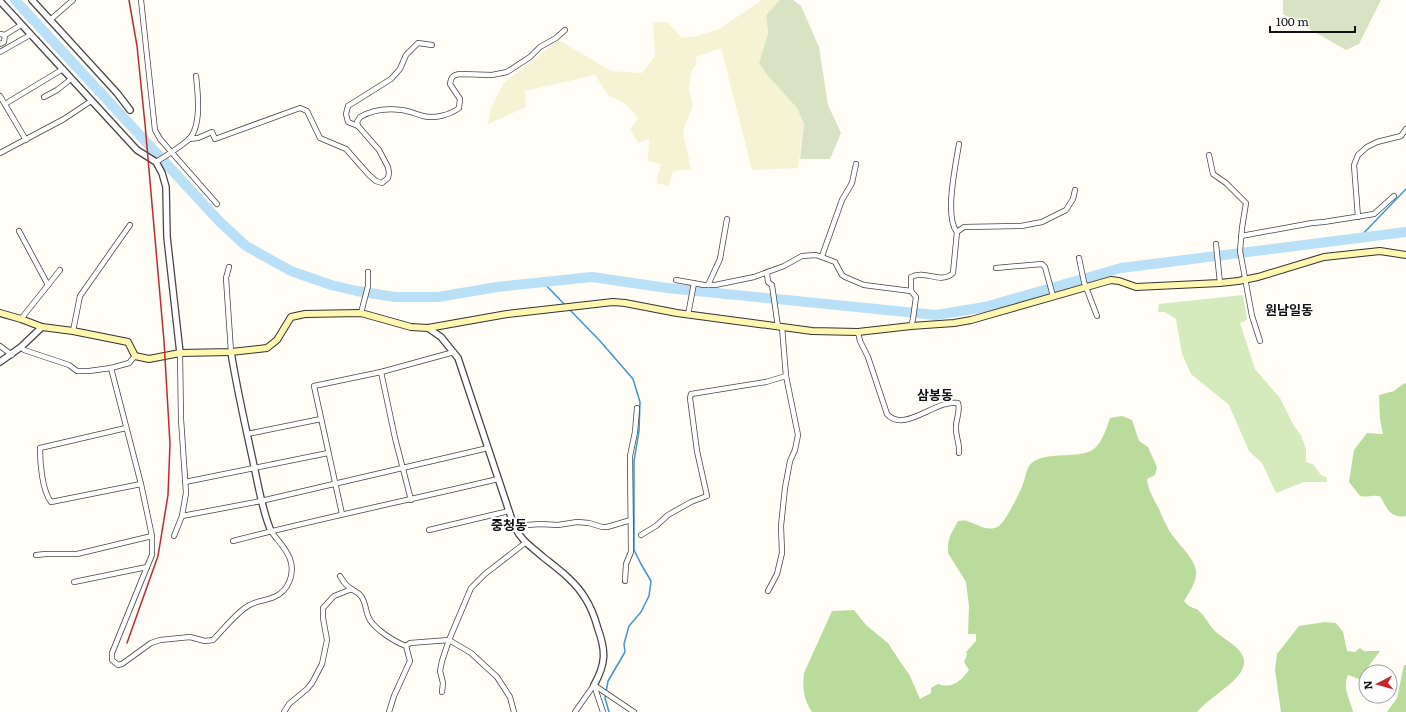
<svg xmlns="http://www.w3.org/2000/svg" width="1406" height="712" viewBox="0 0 1406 712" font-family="Literata,'Noto Sans KR',serif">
<rect width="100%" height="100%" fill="#fffdf5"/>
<path fill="#f6f3d4" d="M 762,0 L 780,0 L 766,15 L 768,33 L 759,63 L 768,76 L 797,108 L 804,124 L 798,168 L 752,170 L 721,48 L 696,57 L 696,65 L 692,69 L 689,88 L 693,106 L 683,131 L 691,169 L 673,171 L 669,186 L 656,183 L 661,164 L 648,161 L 649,139 L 638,143 L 630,129 L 638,118 L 626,104 L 608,95 L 595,75 L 525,91 L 526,107 L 488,124 L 491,108 L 504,83 L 559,40 L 611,71 L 642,73 L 655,56 L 653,23 L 667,22 L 682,38 L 697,36 L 719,29 Z"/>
<path fill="#d5ebbd" d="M 1243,295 L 1247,320 L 1240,323 L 1255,369 L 1280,398 L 1294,426 L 1301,435 L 1306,449 L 1306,462 L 1313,464 L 1321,475 L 1327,478 L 1327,482 L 1304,482 L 1276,493 L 1262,463 L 1249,451 L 1229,405 L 1191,374 L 1182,354 L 1176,319 L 1165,312 L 1158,312 L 1159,304 Z"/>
<g fill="#b9dc9c">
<path d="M 1406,383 L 1406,516 C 1391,519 1386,508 1381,497 C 1373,494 1368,498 1360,496 L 1349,482 L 1354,450 L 1367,433 L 1383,434 L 1380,419 L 1379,395 L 1394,391 L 1403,384 Z"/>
<path d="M 1122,416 L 1132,420 L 1139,441 L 1148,447 L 1157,467 L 1155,475 L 1147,479 C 1148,490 1153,497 1158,507 C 1162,515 1165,524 1170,532 C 1177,543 1197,560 1196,573 C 1196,584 1189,592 1184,601 C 1186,603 1188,606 1191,607 C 1194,609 1197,608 1199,611 C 1206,617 1209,626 1216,632 C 1230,644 1256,654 1238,676 C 1226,690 1209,698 1197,712 L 812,712 C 804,700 802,688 804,673 L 832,611 L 854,610 L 866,625 L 889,644 L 891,648 L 910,676 L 920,699 L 931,693 L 931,688 L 938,684 C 952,689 961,681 969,670 L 964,662 L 967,655 L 966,652 L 976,641 L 976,634 L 968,634 L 969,607 L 966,582 L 948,553 L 948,544 L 950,536 L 958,521 C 961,521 964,520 967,521 C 977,524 988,533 999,526 C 1005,522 1021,491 1023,484 C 1026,476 1026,467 1033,462 C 1050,450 1085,461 1097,446 C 1103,439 1107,427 1110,418 Z"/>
<path d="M 1325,622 L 1336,623 L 1343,632 L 1347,651 L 1355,652 L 1360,648 L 1364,651 L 1380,651 L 1359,679 L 1348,675 C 1342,688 1350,699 1353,712 L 1281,712 L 1275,670 L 1277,654 L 1299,626 Z"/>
<path d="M 1404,665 L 1406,665 L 1406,712 L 1387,712 L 1397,698 Z"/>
</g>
<g fill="#d9e3c4">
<path d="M 780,0 L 793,0 L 801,6 L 819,47 L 828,105 L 841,133 L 830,159 L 800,159 L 804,124 L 797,108 L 768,76 L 759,63 L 768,33 L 766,15 Z"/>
<path d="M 1283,0 L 1381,0 L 1359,44 L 1346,50 L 1283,14 Z"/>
</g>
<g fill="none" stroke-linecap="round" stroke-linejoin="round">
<g stroke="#3f96cf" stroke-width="1.5">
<path d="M 1359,238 L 1406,189"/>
<path d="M 543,282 L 565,305"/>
<path d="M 569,309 L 600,341 L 633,379 L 640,402 L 639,431 L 634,461 L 634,550 L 641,564 L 651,581 L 649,596 L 641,612 L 629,626 L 624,644 L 625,652 L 608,681 L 605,698 L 609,712"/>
</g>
<path stroke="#b9e0f7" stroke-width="10" d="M 15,0 L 220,222 L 246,246 L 291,271 L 331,285 L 357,291 L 395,297 L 438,297 L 497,287 L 592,277 L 667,288 L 936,315 L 985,307 L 1121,268 L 1406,232"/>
<g stroke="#444" stroke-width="6">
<g id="minor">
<path d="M 141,0 L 155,130 L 160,139 L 217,204"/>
<path d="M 50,20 L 73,0"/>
<path d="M 0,34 L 5,35 L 21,25"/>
<path d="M 0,44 L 4,42 L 5,35"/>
<path d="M 0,52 L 30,35"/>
<path d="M 0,96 L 26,140"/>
<path d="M 44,97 L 57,90 L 71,79"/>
<path d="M 5,104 L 63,69"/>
<path d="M 358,126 L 357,122 L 360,117 C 372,110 388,108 402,110 C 409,111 416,114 423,116 C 434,119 450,115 459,108 L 460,99 L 450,84 C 451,77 453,75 460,74 L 492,75 L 507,72 L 530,57 L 540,47 L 556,38 L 565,30"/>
<path d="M 189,139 L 198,138 L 212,132 L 215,139 L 300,108 L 307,111 L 320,138 L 346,149 L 369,175 L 376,181 L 382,183 L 388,178 L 389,173 L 388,167 L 379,150 L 358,126 L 348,122 L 346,114 L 348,106 L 391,79 L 400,69 L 406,55 L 418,43 L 432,45"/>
<path d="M 0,153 L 64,119 L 91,101"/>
<path d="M 1209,155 L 1213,174 L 1226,183 L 1246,203 L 1242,228 L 1240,251 L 1252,316 L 1260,341"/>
<path d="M 156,162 C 167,155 179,148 188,140 C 202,128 198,93 196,76"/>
<path d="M 1358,217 L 1354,165 L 1358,155 L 1367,147 L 1377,142 L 1401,136 L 1406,129"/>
<path d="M 19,231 L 48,285"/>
<path d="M 957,232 L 964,227 L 1021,226 L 1042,222 L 1066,210 L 1073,199 L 1075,190"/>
<path d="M 1241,236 L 1312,223 L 1324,222 L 1374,214 L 1394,196"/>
<path d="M 1216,244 L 1220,283"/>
<path d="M 822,256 L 842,200 L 852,183 L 856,164"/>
<path d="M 1079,258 L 1084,282 L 1097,316"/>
<path d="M 229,267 L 226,278 L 231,352"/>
<path d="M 996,268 L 1042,264 L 1045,267 L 1053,296"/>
<path d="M 767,273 L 768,282 L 772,285 L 778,327"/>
<path d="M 676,280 L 704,285 L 715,285 L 754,277 L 784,266 L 802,256 L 816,255 L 835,262 L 842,275 L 845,277 L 864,285 L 911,291 L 916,297 L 913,319 L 911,326"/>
<path d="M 708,285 L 720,259 L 727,219"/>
<path d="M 911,291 L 911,277 C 925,269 941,285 953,273 L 957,232 C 944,217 956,163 959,144"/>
<path d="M 361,313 L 368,286 L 368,272"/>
<path d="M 688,315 L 694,283"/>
<path d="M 21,319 L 60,270"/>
<path d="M 73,331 L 80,296 L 130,225"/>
<path d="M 858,332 L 860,341 L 868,357 L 887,414 C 904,434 936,399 958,403 C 961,411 955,421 956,429 C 956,438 960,444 959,453"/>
<path d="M 0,346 L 12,355"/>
<path d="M 21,347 L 24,350 L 69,365 L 77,371 L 89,371 L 111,368"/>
<path d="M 381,372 L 395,438 L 411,500"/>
<path d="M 126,428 L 40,448 C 40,463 42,490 51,502 L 141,484"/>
<path d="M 247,434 L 321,419"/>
<path d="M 185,482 L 328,453"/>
<path d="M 342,514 L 314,386 L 381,372 L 454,352"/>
<path d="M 182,516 L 261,501 L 488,448"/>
<path d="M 514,526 L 540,524 L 558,525 L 577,522 L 589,523 L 602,527 L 607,527 L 631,520"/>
<path d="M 429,530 L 509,511"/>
<path d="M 641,535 L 656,526 L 668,515 L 691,502 L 707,496 L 697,451 L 690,398 L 691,394 L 766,382 L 786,376"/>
<path d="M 174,536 L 182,516 L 186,493 L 181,419 L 180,353"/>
<path d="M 233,541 C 321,518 410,500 498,479"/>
<path d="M 36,555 L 46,554 L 77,554 L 152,536"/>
<path d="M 147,567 L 112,653 L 112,660 L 118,665 L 122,664 L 151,643 L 160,640 L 190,637 L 205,641 L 213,640 C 222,631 237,612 248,606 C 255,601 265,601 274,597 C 289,591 295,573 290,559 C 286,548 277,540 271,531"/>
<path d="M 340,576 C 343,581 345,585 350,588 C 353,591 358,592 360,595 C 366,601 365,609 368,616 C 372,628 395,642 406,646"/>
<path d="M 625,581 L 626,564 L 631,552 L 630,456 L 635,432 L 637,408"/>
<path d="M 74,582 L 147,567 L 152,555 L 152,536 L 141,484 L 111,368 L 129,363 L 135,356"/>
<path d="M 768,591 L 777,574 L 782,553 L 781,526 L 785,488 L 790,461 L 795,450 L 798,435 L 786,376 L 782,327"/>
<path d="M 594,685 L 634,712"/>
<path d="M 594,685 L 603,712"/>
<path d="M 442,692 L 443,683 L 440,671 L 442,661 L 449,640 L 471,588 L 485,574 L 525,543"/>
<path d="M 284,712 L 289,704 L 307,689 L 312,683 L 322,664 L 327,640 L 323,618 L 323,608 L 334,596 L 352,589"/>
<path d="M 389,712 L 394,696 L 410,661 L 406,646 L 410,643 L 449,640 L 471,653 L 497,677 L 510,697 L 514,712"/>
<path d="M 575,712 L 594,685"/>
</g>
</g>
<g stroke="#444" stroke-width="8">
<g id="tertiary">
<path d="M 32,0 L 117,93 L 130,110"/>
<path d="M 0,1 L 137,150 L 156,162 L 162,173 L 166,187 L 167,237 L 180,353"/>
<path d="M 428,328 L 441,337 L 458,358 L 514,526 C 523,543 530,545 543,557 C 558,569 575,581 585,598 C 591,607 595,618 598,629 C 606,651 606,664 594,685"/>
<path d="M 231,352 C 237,390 246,428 254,466 C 259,488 262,510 271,531"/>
<path d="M 0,362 L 21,347 L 42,327"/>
</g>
</g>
<g stroke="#333" stroke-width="8">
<path id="secondary" d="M 0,313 L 21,319 L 42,327 L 73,331 L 128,342 L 135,356 L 149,359 L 180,353 L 231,352 L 267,348 L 277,340 L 291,317 L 305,314 L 361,313 L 411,327 L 428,328 L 507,314 L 613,302 L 625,303 L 677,313 L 812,331 L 858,332 L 911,326 L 954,323 L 971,320 L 1111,280 L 1119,281 L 1136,287 L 1220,283 L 1238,281 L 1258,277 L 1324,257 L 1380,251 L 1406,255"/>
</g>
<use href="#minor" stroke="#fff" stroke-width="4.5"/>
<use href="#tertiary" stroke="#fff" stroke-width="5.5"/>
<use href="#secondary" stroke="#fff6b0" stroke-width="6"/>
<path stroke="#c4262e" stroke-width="1.5" d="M 127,643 L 158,556 L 168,495 L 170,444 L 164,341 L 145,124 L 137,46 L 129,0"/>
</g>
<g text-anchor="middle" stroke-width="4" stroke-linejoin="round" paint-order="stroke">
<g font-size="13" font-weight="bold" fill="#111" stroke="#fff">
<text x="1289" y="315">원남일동</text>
<text x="935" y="400">삼봉동</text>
<text x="509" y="530">중청동</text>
</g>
</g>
<g transform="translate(1378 684) rotate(264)"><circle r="19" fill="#ffffff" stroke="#a0a0a0"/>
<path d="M0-3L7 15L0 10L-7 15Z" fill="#c4262e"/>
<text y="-6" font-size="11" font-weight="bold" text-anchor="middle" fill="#111111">N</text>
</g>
<path d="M1270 26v6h85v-6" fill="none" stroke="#111111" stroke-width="2"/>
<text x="1276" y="26" font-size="12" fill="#111111" stroke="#ffffff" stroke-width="3" paint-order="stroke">100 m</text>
</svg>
